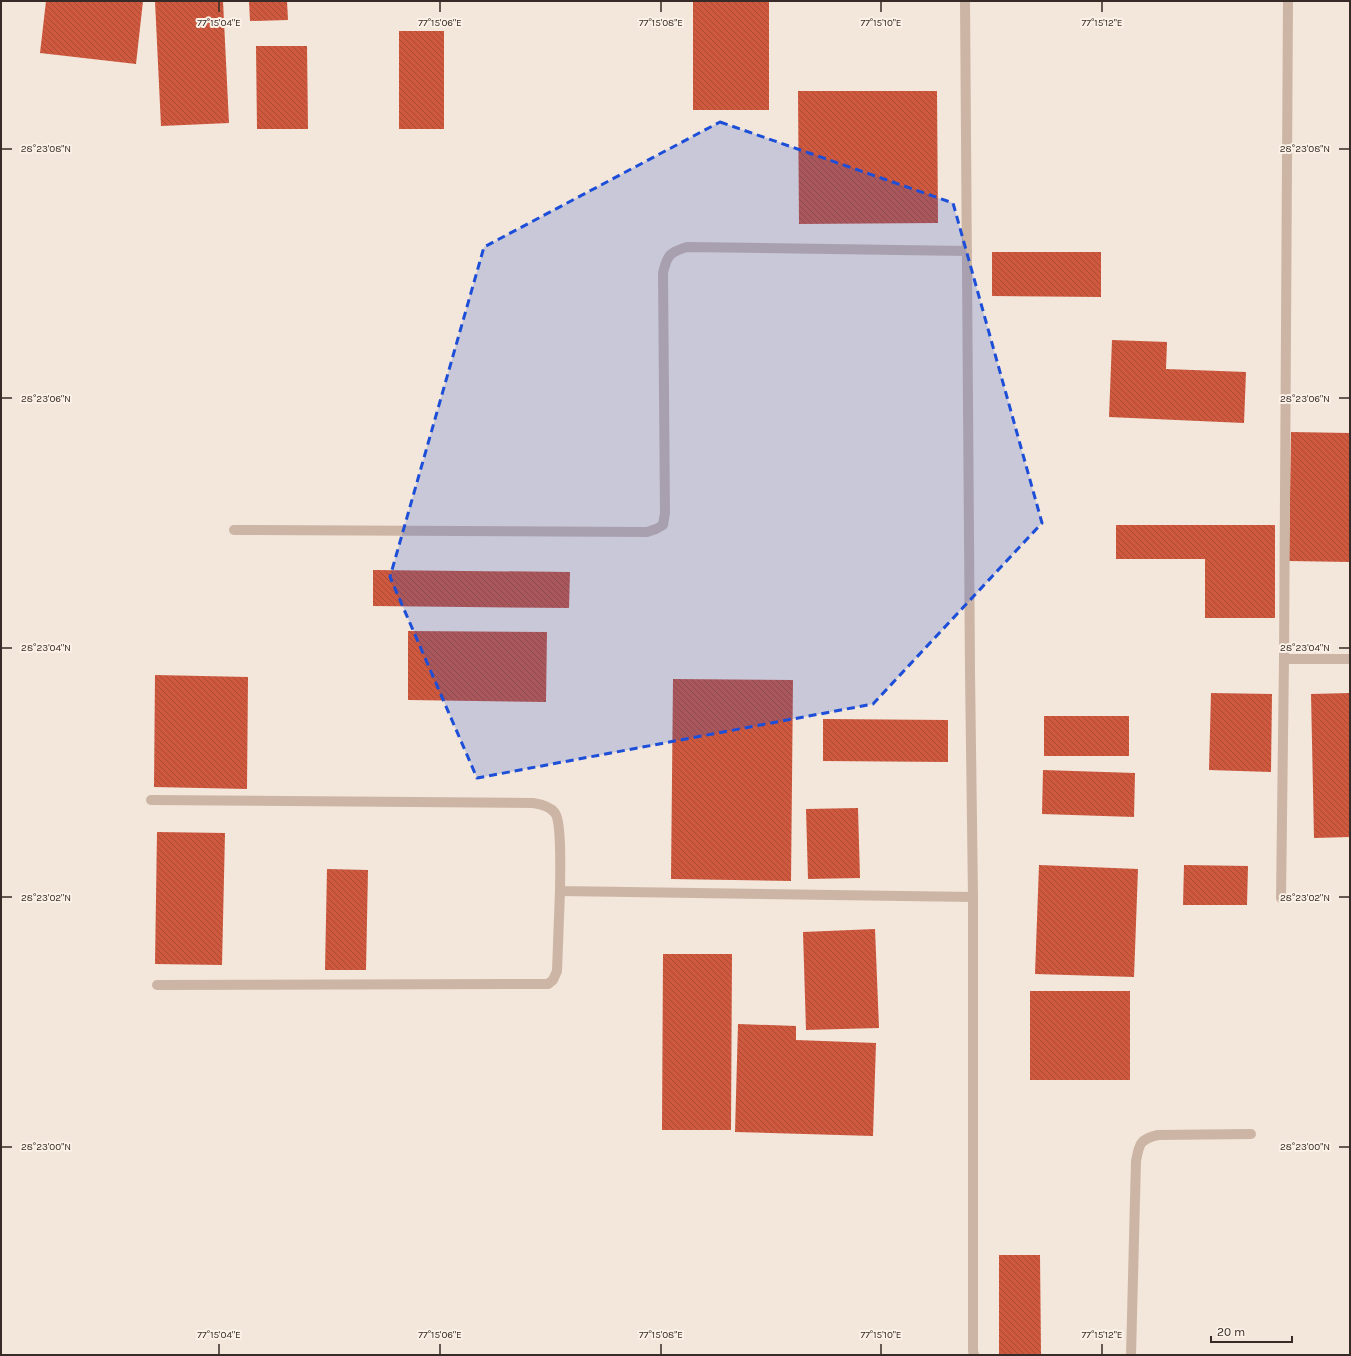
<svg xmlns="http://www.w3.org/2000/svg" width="1351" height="1356" viewBox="0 0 1351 1356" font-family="Karla,sans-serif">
<defs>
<pattern id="building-back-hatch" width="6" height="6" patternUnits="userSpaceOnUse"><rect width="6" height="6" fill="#ce593e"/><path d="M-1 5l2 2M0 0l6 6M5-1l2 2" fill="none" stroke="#a84a34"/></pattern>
</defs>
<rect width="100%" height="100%" fill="#f3e6da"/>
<g fill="url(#building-back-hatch)">
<path d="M 46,1 L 143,1 L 136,64 L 40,53 Z"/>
<path d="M 155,1 L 223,1 L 229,123 L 161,126 Z"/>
<path d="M 249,1 L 287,1 L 288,20 L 250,21 Z"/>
<rect x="693" y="1" width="76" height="109"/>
<rect x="399" y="31" width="45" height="98"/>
<path d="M 256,46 L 307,46 L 308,129 L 257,129 Z"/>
<path d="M 798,91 L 937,91 L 938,223 L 799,224 Z"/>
<path d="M 992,252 L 1101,252 L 1101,297 L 992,296 Z"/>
<path d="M 1112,340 L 1167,342 L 1166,369 L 1246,372 L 1244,423 L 1109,417 Z"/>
<path d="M 1291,432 L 1350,433 L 1350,562 L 1289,561 Z"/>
<path d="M 1116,525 L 1275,525 L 1275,618 L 1205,618 L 1205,559 L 1116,559 Z"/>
<path d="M 373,570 L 570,572 L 569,608 L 373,606 Z"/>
<path d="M 408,631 L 547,632 L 546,702 L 408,700 Z"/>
<path d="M 155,675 L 248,677 L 247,789 L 154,787 Z"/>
<path d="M 673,679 L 793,680 L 791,881 L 671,879 Z"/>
<path d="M 1211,693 L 1272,694 L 1271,772 L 1209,770 Z"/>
<path d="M 1350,693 L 1350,837 L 1314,838 L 1311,694 Z"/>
<rect x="1044" y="716" width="85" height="40"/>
<path d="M 823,719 L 948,720 L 948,762 L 823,761 Z"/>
<path d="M 1043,770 L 1135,773 L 1134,817 L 1042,814 Z"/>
<path d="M 858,808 L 860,878 L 808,879 L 806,809 Z"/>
<path d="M 157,832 L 225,833 L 222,965 L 155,964 Z"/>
<path d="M 1039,865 L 1138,869 L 1134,977 L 1035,974 Z"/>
<path d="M 1184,865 L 1248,866 L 1247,905 L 1183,905 Z"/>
<path d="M 327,869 L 368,870 L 366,970 L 325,970 Z"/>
<path d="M 875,929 L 879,1028 L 806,1030 L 803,932 Z"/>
<path d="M 663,954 L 732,954 L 731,1130 L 662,1130 Z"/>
<rect x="1030" y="991" width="100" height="89"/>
<path d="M 738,1024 L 796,1026 L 796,1040 L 876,1043 L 873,1136 L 735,1132 Z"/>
<path d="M 999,1255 L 1040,1255 L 1041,1354 L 999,1354 Z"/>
</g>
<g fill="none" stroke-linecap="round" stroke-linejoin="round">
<g stroke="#ccb5a5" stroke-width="10">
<path d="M 965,1 L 970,672 L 973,897 L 973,1351 L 974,1355"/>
<path d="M 1288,1 L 1284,659 L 1350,659"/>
<path d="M 234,530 L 647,532 L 656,529 L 663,525 L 665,513 L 663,273 C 667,255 670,252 687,247 L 967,251"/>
<path d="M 151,800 L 533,803 C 540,804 550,806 555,813 C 562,822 560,876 560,891 L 973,897"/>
<path d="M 1281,898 L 1284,659"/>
<path d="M 157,985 L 548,984 L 553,980 L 557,971 L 560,891"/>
<path d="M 1131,1355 L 1136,1161 C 1139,1144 1140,1139 1158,1135 L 1251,1134"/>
</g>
</g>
<path fill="#1d4ed8" fill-opacity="0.2" stroke="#1d4ed8" stroke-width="3" stroke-dasharray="8 5" stroke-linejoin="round" d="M 720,122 L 953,203 L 1042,523 L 873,704 L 477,778 L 390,577 L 484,247 Z"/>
<path fill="none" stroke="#382b27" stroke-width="1.5" d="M 219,2 L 219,12M 440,2 L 440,12M 661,2 L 661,12M 881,2 L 881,12M 1102,2 L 1102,12M 2,149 L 12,149M 1339,149 L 1349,149M 2,398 L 12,398M 1339,398 L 1349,398M 2,648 L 12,648M 1339,648 L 1349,648M 2,897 L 12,897M 1339,897 L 1349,897M 2,1147 L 12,1147M 1339,1147 L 1349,1147M 219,1344 L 219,1354M 440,1344 L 440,1354M 661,1344 L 661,1354M 881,1344 L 881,1354M 1102,1344 L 1102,1354"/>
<g font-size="10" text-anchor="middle" fill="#382b27" stroke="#fbf1e7" stroke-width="4" stroke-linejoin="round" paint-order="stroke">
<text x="219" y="26">77°15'04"E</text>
<text x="440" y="26">77°15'06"E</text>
<text x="661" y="26">77°15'08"E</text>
<text x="881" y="26">77°15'10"E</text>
<text x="1102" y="26">77°15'12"E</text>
<text x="46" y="152">28°23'08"N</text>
<text x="1305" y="152">28°23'08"N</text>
<text x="46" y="402">28°23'06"N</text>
<text x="1305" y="402">28°23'06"N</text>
<text x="46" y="651">28°23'04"N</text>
<text x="1305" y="651">28°23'04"N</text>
<text x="46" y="901">28°23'02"N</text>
<text x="1305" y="901">28°23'02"N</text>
<text x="46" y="1150">28°23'00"N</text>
<text x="1305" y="1150">28°23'00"N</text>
<text x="219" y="1338">77°15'04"E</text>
<text x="440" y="1338">77°15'06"E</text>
<text x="661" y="1338">77°15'08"E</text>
<text x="881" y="1338">77°15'10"E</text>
<text x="1102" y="1338">77°15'12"E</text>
</g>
<rect width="1351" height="1356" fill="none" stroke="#382b27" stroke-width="4"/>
<path d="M1211 1336v6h81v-6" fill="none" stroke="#382b27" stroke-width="2"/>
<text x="1217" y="1336" font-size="12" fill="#382b27" stroke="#fbf1e7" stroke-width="3" paint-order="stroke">20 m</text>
</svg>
